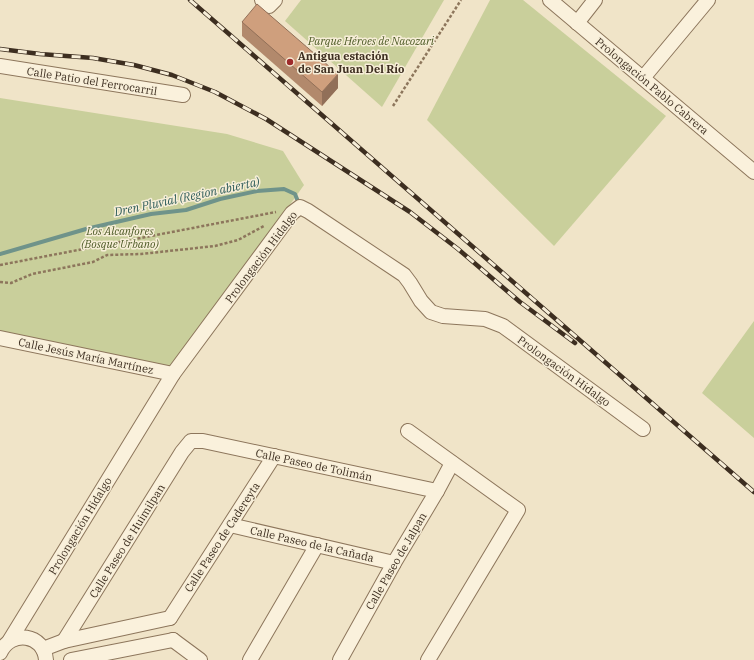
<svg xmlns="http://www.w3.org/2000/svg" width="754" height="660" viewBox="0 0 754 660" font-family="'IBM Plex Serif',serif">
<rect width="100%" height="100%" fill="#f0e4c8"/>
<g fill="#c9cf9b">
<path d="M 301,0 L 444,0 L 382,107 L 285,21 Z"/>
<path d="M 490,0 L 523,0 L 666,116 L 554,246 L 427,120 Z"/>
<path d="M 0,98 L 227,134 L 283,151 L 304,185 L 171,371 L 0,331 Z"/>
<path d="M 754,321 L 754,438 L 702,393 Z"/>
</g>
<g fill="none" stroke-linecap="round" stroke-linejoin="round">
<path stroke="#6f938a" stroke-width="4" d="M 0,254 L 86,229 L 151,214 L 186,210 L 220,199 L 257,191 L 284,189 L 295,194 L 299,204"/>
<g stroke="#8d765c" stroke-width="16">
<g id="street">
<path d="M 262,0 L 269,6 L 275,0"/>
<path d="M 550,0 L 754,172"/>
<path d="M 577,23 L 595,0"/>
<path d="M 0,66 L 183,95"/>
<path d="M 643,78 L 708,0"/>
<path d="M 0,338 L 173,374"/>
<path d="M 408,431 L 518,510 L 428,660"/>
<path d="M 230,525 L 394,563"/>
<path d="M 170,618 L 274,456"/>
<path d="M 10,640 L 173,374 L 292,213 L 300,207 L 308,211 L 404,275 L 410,283 L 421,301 L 431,312 L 443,316 L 485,319 L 503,326 L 643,429"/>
<path d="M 173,640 L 200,660"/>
<path d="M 64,641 L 182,452 L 191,441 L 203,441 L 437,491"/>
<path d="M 43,649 L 64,641 L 170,618"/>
<path d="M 0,653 C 11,629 44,634 46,660"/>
<path d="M 71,660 L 173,640"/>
<path d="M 250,660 L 317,545"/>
<path d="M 340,660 L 394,563 L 437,491 L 452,463"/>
</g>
</g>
<g stroke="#8d765c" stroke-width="2.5" stroke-dasharray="3 2" stroke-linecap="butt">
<path d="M 393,106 L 461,0"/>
<path d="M 0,265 L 276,212"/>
<path d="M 0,282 L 11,283 L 32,274 L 93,262 L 107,255 L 141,254 L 215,246 L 238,240 L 264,226"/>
</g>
<use href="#street" stroke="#faf1dc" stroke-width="14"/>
<g stroke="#3d2e20" stroke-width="4.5">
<g id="rail">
<path d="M 190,0 L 754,492"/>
<path d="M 0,49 L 40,54 L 93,58 L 134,65 L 172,75 L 215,92 L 266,119 L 410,212 L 458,249 L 520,302 L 575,343"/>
</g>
</g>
<use href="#rail" stroke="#f7eed8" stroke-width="3" stroke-dasharray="9" stroke-linecap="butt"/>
</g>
<path fill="#b2896c" d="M 242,22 L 338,88 L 322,106 L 242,36 Z"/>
<path fill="#916f58" d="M 338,74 L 338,88 L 322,106 L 322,92 Z"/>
<path fill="#cf9f7d" stroke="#916f58" d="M 257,4 L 338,74 L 322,92 L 242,22 Z"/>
<circle fill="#9e2a2b" stroke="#f7eed8" stroke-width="1.5" cx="290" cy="62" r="4"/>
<g text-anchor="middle" stroke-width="3" stroke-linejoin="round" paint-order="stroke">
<g font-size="11" font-style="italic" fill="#4d5a26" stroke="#f7eed8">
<text x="371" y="45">Parque Héroes de Nacozari</text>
<text x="120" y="235">Los Alcanfores<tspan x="120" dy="13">(Bosque Urbano)</tspan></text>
</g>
<g font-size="11" font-weight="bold" fill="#3d2e20" stroke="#f7eed8" text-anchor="start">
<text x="298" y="60">Antigua estación<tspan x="298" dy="13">de San Juan Del Río</tspan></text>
</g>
<g font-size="11" fill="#3d2e20" stroke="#f7eed8">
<text transform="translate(92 81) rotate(9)" y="4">Calle Patio del Ferrocarril</text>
<text transform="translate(652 86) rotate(40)" y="4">Prolongación Pablo Cabrera</text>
<text transform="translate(261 257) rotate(-53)" y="4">Prolongación Hidalgo</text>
<text transform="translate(86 356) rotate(12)" y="4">Calle Jesús María Martínez</text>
<text transform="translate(564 371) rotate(36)" y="4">Prolongación Hidalgo</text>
<text transform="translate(314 465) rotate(12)" y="4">Calle Paseo de Tolimán</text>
<text transform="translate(80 526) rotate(-59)" y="4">Prolongación Hidalgo</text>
<text transform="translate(222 537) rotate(-57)" y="4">Calle Paseo de Cadereyta</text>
<text transform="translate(127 541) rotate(-58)" y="4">Calle Paseo de Huimilpan</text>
<text transform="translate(312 544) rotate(13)" y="4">Calle Paseo de la Cañada</text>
<text transform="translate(396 561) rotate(-60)" y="4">Calle Paseo de Jalpan</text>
</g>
<g font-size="12" font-style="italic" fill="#2f5d5a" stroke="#f7eed8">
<text transform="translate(187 197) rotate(-12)" y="4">Dren Pluvial (Region abierta)</text>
</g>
</g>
</svg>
